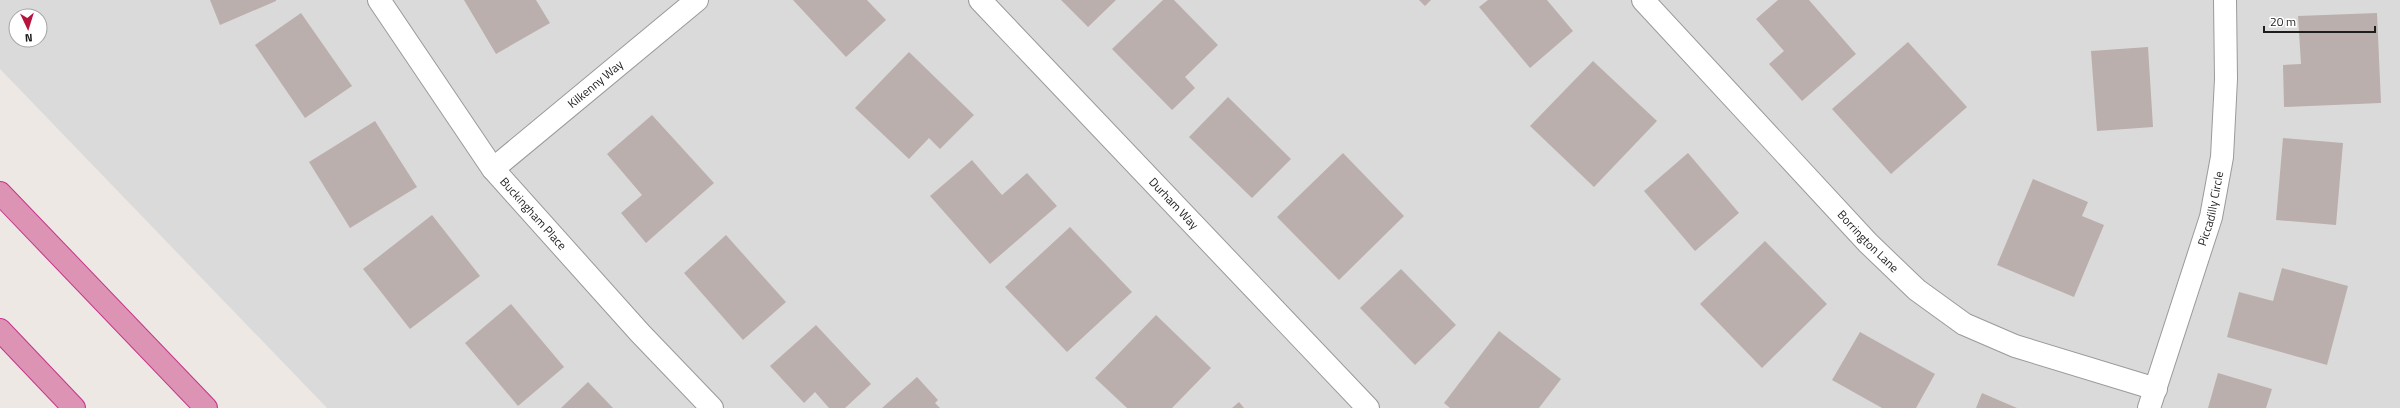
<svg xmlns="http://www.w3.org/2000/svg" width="2400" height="408" viewBox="0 0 2400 408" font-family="'Titillium Web',sans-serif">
<rect width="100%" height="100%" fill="#ede8e4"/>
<path fill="#dbdada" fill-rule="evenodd" d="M 0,0 L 2400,0 L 2400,408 L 327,408 L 0,69 ZM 16,16 L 40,16 L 40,40 L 16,40 Z"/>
<g fill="#baafad">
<path d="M 210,0 L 276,0 L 276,1 L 220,25 Z"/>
<path d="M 464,0 L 536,0 L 550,23 L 496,54 Z"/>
<path d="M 793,0 L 867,0 L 886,20 L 846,57 Z"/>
<path d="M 1061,0 L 1116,0 L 1088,27 Z"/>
<path d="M 1163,0 L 1174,0 L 1218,45 L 1185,77 L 1195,88 L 1172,110 L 1112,49 Z"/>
<path d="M 1419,0 L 1431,0 L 1425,6 Z"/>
<path d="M 1488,0 L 1547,0 L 1573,31 L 1530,68 L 1479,7 Z"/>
<path d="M 1778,0 L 1809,0 L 1856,54 L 1802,101 L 1769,64 L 1784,51 L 1756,19 Z"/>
<path d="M 301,13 L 352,86 L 305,118 L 255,45 Z"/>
<path d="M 2377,13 L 2381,103 L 2284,107 L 2283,65 L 2301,64 L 2298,16 Z"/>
<path d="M 1908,42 L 1967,107 L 1891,174 L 1832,109 Z"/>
<path d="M 2148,47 L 2153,127 L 2097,131 L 2091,51 Z"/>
<path d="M 909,52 L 974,115 L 940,149 L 929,138 L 909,159 L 855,108 Z"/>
<path d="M 1593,61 L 1657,121 L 1594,187 L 1530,126 Z"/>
<path d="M 1228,97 L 1291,159 L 1252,198 L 1189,137 Z"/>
<path d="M 652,115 L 714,183 L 646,243 L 621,213 L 642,195 L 607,154 Z"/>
<path d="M 375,121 L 417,187 L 350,228 L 309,162 Z"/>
<path d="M 2283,138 L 2343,143 L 2336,225 L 2276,220 Z"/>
<path d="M 1343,153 L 1404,216 L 1339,280 L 1277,217 Z"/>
<path d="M 1688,153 L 1739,213 L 1695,251 L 1644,191 Z"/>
<path d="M 972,160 L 1002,195 L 1027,173 L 1057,206 L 990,264 L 930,196 Z"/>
<path d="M 2033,179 L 2088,202 L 2082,216 L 2104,225 L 2074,297 L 1997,265 Z"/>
<path d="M 432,215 L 480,276 L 410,329 L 363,269 Z"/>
<path d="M 1070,227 L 1132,292 L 1067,352 L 1005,287 Z"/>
<path d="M 726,235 L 786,302 L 743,340 L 684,273 Z"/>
<path d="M 1765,241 L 1827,304 L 1762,368 L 1700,304 Z"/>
<path d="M 2282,268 L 2348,286 L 2327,365 L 2227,337 L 2239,292 L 2273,301 Z"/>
<path d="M 1401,269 L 1456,325 L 1415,365 L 1360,308 Z"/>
<path d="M 511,304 L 564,367 L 518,406 L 465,343 Z"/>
<path d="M 1156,315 L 1211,368 L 1172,408 L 1127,408 L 1095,378 Z"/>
<path d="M 816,325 L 871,384 L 845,408 L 829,408 L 815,392 L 804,403 L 770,366 Z"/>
<path d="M 1499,331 L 1561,379 L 1539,408 L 1450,408 L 1444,403 Z"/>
<path d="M 1860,332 L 1935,374 L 1916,408 L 1882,408 L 1832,380 Z"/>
<path d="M 2218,373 L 2272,389 L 2266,408 L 2208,408 Z"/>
<path d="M 917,377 L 938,400 L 935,403 L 940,408 L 882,408 Z"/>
<path d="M 588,382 L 613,408 L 561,408 Z"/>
<path d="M 1982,393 L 2017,408 L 1976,408 Z"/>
<path d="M 1239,402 L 1244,408 L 1232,408 Z"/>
</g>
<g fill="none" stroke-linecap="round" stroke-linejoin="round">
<g stroke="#9a9a9a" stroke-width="24">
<g id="minor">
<path id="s1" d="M 379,0 L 493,169 L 640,333 L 712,408"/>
<path id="s2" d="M 980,0 L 1368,408"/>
<path id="s3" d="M 1643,0 L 1868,243 L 1917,290 L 1964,324 L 2015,346 L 2156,389"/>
<path id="s4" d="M 493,169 L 697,0"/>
<path id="s5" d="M 2149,408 L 2211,217 L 2222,157 L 2226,79 L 2225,0"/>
</g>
</g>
<g stroke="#c6358b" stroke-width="24">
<g id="highway">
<path d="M 0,193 L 206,408"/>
<path d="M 0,330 L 74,408"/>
</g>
</g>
<use href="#minor" stroke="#fff" stroke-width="22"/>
<use href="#highway" stroke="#dd93b3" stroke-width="22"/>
</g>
<g text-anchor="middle" stroke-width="3" stroke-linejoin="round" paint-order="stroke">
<g font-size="12" fill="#1d1d1d" stroke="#fff">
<text dy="4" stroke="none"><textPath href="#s4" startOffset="133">Kilkenny Way</textPath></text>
<text dy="4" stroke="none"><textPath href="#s2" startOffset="281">Durham Way</textPath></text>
<text dy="4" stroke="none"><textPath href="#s5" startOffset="209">Piccadilly Circle</textPath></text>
<text dy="4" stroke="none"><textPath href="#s1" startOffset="264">Buckingham Place</textPath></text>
<text dy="4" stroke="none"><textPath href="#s3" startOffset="330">Borrington Lane</textPath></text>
</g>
</g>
<g transform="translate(28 28) rotate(176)"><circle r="19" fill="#ffffff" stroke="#a5a5a5"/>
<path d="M0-3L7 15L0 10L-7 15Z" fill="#b6143c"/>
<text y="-6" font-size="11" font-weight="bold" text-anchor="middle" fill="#1d1d1d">N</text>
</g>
<path d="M2264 26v6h111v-6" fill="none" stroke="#1d1d1d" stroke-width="2"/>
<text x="2270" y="26" font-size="12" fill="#1d1d1d" stroke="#ffffff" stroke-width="3" paint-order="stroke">20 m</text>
</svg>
